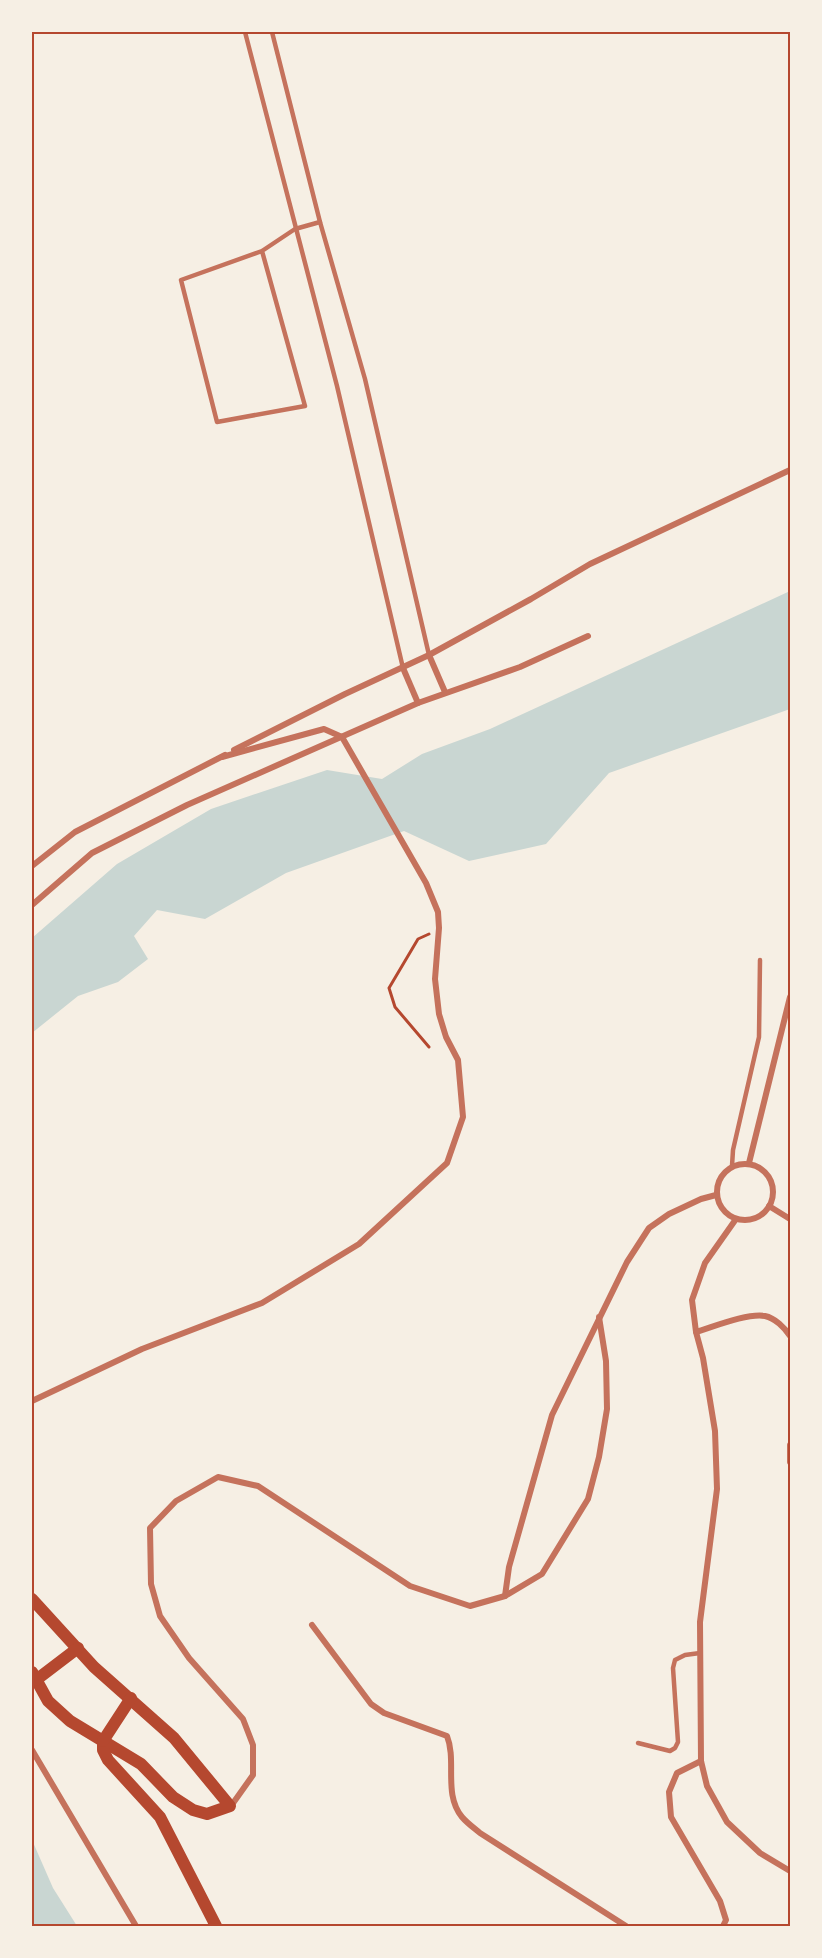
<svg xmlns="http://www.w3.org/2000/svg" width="822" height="1958" viewBox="0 0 822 1958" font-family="'Nunito Sans',sans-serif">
<rect width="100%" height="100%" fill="#f6efe4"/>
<g fill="#c9d6d2">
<path d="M 790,591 L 790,709 L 609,773 L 546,844 L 469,861 L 404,831 L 286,873 L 205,919 L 157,910 L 134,936 L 148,959 L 118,982 L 78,996 L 32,1033 L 32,938 L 117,864 L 211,809 L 327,770 L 382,779 L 422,754 L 490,729 Z"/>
<path d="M 32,1840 L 53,1888 L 77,1926 L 32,1926 Z"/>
</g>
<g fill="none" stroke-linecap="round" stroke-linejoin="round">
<path stroke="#b5482f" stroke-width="3" d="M 429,934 L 418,939 L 389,988 L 395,1007 L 429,1047"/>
<g stroke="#c5725c" stroke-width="4.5">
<path d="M 245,32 L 337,386 L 403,668"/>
<path d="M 272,32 L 320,222 L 365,379 L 429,655"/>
<path d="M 262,251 L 305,406 L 217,422 L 181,280 L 262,251 L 295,229 L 320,222"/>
<path d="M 732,1166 L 733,1150 L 759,1037 L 760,960"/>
<path d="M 638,1743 L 670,1751 L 675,1748 L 678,1742 L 673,1668 L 675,1660 L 685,1655 L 700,1653"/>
</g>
<g stroke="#c5725c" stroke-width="6">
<path d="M 429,655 L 445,692"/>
<path d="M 403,668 L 418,703"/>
<path d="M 234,750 L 345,694 L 429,655 L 531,599 L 590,564 L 790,470"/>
<path d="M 32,866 L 75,832 L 225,755"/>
<path d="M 32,905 L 92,853 L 187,805 L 418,703 L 520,667 L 588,636"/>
<path d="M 749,1163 L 790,997"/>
<circle cx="745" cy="1192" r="28"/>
<path d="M 769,1206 L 790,1219"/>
<path d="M 736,1219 L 705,1263 L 692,1300 L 696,1332 L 703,1358 L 715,1431 L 717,1489 L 700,1622 L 701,1761 L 707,1786 L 727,1822 L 760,1853 L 790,1871"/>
<path d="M 696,1332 C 713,1327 747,1313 765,1316 C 775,1318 785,1328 790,1336"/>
<path d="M 32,1401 L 142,1349 L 262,1303 L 359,1244 L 447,1163 L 463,1117 L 458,1060 L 446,1037 L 439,1014 L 435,979 L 439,928 L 438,912 L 426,883 L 342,737 L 324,729 L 222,757"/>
<path d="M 790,1445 L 790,1462"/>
<path d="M 505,1596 L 509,1567 L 552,1415 L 627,1262 L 649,1228 L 669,1214 L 701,1199 L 716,1195"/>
<path d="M 312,1625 L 371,1704 L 384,1713 L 447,1736 C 457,1761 443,1794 462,1817 C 467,1823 474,1828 480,1833 L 626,1926"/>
<path d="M 32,1750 L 136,1926"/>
<path d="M 701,1761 L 677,1773 L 669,1792 L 671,1817 L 720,1901 L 726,1920 L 723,1926"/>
<path d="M 231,1806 L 253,1775 L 253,1745 L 243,1719 L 189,1658 L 160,1616 L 151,1584 L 150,1528 L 176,1501 L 218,1477 L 258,1486 L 410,1586 L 470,1606 L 505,1596 L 542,1574 L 588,1499 L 599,1457 L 607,1409 L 606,1361 L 599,1317"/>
</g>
<g stroke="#b5482f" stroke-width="12">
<path d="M 32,1599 L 94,1667 L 174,1738 L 230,1806 L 207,1814 L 193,1810 L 173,1797 L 141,1764 L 70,1721 L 48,1701 L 32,1672"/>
<path d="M 36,1680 L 78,1648"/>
<path d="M 103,1741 L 103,1750 L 108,1760 L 160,1817 L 216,1926"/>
<path d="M 103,1741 L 131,1698"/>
</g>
</g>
<rect width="822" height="1958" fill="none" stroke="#f6efe4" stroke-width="66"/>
<rect x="33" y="33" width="756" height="1892" fill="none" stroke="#b5482f" stroke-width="2"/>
</svg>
